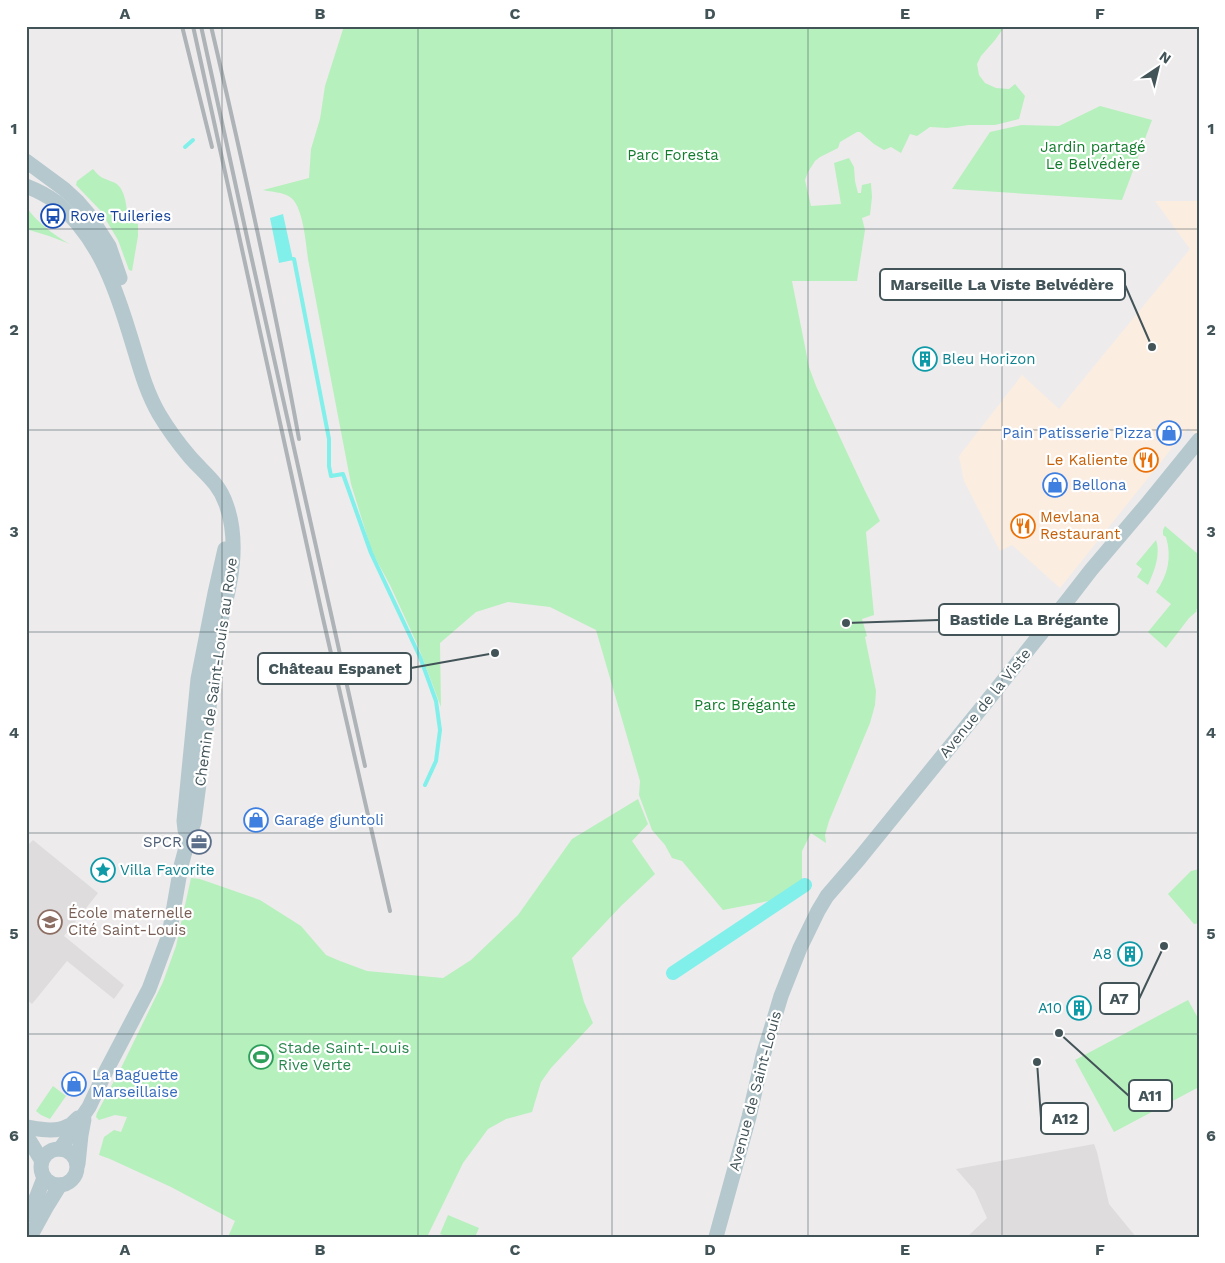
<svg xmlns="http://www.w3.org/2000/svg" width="1225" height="1263" viewBox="0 0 1225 1263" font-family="'Work Sans',sans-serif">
<rect width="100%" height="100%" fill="#eeebec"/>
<path fill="#fcede1" d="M 1155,201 L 1199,201 L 1199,437 L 1188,428 L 1060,588 L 1012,545 L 1000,551 L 964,481 L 959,456 L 1022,375 L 1059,409 L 1190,249 Z"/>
<g fill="#dfdcde">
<path d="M 33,840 L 98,893 L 64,936 L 124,985 L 114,999 L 67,961 L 32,1004 L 26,999 L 26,847 Z"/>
<path d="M 1094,1144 L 1097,1152 L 1109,1204 L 1136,1237 L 967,1237 L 987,1218 L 975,1191 L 956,1169 Z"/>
</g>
<g fill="#b6f0bd">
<path d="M 344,26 L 1005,26 L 995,40 L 981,56 L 977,64 L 979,75 L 985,83 L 996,88 L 1009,89 L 1015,84 L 1025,96 L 1019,119 L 995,125 L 969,125 L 947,128 L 930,127 L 917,136 L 910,134 L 901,153 L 891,147 L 884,150 L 874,144 L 860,132 L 857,132 L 840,142 L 838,148 L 820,157 L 815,161 L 808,172 L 805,180 L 811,206 L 841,204 L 834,163 L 849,158 L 854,167 L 855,181 L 858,193 L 861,193 L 862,185 L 871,183 L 872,197 L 870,215 L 862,218 L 865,230 L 857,281 L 792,281 L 809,367 L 816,386 L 865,491 L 880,521 L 866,532 L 874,615 L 862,619 L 867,636 L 865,637 L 876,691 L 875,705 L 870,723 L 829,821 L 825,835 L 826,843 L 811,833 L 802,851 L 802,884 L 774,900 L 723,910 L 682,861 L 672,858 L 665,845 L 652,830 L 639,795 L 640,781 L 596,630 L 550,607 L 508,602 L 476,612 L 440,643 L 441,707 L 418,646 L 390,585 L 372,552 L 351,484 L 308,259 C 306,244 303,205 290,197 C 282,192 272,192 263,190 L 309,178 L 311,149 L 320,119 L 325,86 Z"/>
<path d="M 1100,106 L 1152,120 L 1122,200 L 952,189 L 990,132 L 1021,125 L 1059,126 Z"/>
<path d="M 93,169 C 100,178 103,178 113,182 C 126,186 127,210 128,222 L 138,224 L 138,236 L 132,271 L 129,270 L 118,240 L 100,210 L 76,185 L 77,181 Z"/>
<path d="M 26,206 C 34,220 55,236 70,244 L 49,236 L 26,229 Z"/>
<path d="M 1165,526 L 1199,555 L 1199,606 L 1196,610 L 1197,611 L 1189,618 L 1166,648 L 1148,632 L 1171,604 L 1156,592 C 1168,575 1172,557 1166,537 L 1163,535 L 1163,530 Z"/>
<path d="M 1156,540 C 1161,555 1154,572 1148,585 L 1137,577 L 1142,569 L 1136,564 Z"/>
<path d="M 638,799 L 648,824 L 632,841 L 655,874 L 621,906 L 572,958 L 584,1002 L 593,1023 L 551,1068 L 541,1082 L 532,1112 L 506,1119 L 488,1129 L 463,1163 L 427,1237 L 228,1237 L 235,1221 L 171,1187 L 110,1159 L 99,1155 L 104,1137 L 114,1130 L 121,1132 L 127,1117 L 115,1115 L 99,1120 L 96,1117 L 97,1113 L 121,1068 L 163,982 L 176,946 L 191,878 L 200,879 L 260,900 L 301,926 L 326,955 L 340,961 L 367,971 L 443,978 L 471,960 L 518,915 L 572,839 Z"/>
<path d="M 1199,869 L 1199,923 L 1194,924 L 1168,894 L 1191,871 Z"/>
<path d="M 1188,1000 L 1199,1020 L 1199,1087 L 1114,1132 L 1075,1060 Z"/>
<path d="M 53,1086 L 66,1096 L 50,1119 L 41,1115 L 36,1111 Z"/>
<path d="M 448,1215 L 479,1228 L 475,1237 L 448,1237 L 440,1234 Z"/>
</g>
<path fill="#81efea" d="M 283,214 L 293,260 L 279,263 L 270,218 Z"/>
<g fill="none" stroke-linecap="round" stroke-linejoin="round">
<g stroke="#81efea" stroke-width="4">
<path d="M 185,147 L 193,140"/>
<path d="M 293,259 L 294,259 L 329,439 L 329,466 L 331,476 L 343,474 L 371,553 L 420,657 L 436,701 L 440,730 L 436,761 L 425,785"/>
</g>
<path stroke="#81efea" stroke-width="14" d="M 673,973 L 805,885"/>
<g stroke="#b5c8ce" stroke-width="15">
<path d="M 26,161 L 64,189 L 77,201 L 89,215 L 109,246 L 120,278"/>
<path d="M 26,186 C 36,190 48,196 56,202 C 97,236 114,283 129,332 C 138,360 144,388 159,414 C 168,429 178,443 190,457 C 204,473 219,483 226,504 C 240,542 231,585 220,623 L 194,822 L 187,844 L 181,866 L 169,935 L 149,989 L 106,1071 L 89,1107 L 60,1149"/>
<path d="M 185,830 L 184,821 L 198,679 L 215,593 L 225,549"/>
<path d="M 26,1127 C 39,1129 56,1133 68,1126 C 72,1125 75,1120 78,1118"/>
<path d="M 26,1135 L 42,1161"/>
<circle cx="59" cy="1167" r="18"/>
<path d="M 78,1164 L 81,1135 L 84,1119"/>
<path d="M 26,1216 L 35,1201 L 44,1178"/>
<path d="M 30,1237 L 47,1206 L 60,1185"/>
<path d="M 716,1237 L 749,1117 L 763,1056 L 781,996 L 800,948 L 818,911 L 827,896 L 859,859 L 979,711 L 1067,601 L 1091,570 L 1147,504 L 1199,440"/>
</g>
<g stroke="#adb3b6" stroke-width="4">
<path d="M 182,26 L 212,147"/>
<path d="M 193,26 L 322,614 L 390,911"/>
<path d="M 201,26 L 250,251 L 365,766"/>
<path d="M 211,26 C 243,163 274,301 299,439"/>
</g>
</g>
<path fill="none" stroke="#435459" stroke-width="1" stroke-opacity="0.55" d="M 222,26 L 222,1237M 418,26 L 418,1237M 612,26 L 612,1237M 808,26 L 808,1237M 1002,26 L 1002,1237M 26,229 L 1199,229M 26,430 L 1199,430M 26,632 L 1199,632M 26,833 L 1199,833M 26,1034 L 1199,1034"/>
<defs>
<g id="bus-ring" transform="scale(1.25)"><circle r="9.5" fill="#fff" stroke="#1a4fb4" stroke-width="1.5"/><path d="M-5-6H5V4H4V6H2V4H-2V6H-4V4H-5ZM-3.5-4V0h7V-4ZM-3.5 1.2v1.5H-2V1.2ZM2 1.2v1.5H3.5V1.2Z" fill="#1a4fb4"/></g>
<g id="building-ring" transform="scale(1.25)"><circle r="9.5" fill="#fff" stroke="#0f9aa8" stroke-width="1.5"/><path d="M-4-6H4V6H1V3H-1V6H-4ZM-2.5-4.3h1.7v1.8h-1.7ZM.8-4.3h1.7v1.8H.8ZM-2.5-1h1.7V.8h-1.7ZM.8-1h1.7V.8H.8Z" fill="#0f9aa8"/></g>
<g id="shop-ring" transform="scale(1.25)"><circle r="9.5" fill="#fff" stroke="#3f7fe0" stroke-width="1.5"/><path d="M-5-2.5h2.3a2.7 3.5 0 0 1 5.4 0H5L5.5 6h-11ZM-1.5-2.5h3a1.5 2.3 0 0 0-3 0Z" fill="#3f7fe0"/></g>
<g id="restaurant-ring" transform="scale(1.25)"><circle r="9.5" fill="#fff" stroke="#e8710a" stroke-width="1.5"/><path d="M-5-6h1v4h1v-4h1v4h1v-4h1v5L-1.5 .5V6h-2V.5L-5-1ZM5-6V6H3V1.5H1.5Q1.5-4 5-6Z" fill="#e8710a"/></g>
<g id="office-ring" transform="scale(1.25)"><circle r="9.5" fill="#fff" stroke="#5c6f8a" stroke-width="1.5"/><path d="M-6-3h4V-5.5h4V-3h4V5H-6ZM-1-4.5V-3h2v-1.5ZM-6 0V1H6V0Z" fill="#5c6f8a"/></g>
<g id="sight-ring" transform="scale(1.25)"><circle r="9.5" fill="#fff" stroke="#0f9aa8" stroke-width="1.5"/><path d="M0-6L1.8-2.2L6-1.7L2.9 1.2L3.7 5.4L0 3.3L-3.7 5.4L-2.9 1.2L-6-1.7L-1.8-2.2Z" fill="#0f9aa8"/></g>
<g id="school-ring" transform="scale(1.25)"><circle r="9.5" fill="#fff" stroke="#8d6e63" stroke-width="1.5"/><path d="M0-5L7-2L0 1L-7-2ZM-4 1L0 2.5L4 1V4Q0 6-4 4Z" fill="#8d6e63"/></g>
<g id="stadium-ring" transform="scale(1.25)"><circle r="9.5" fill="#fff" stroke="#2e9e5b" stroke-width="1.5"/><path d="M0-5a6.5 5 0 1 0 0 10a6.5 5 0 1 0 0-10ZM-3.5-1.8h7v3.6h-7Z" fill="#2e9e5b"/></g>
</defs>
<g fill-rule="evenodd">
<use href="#bus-ring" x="53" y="216"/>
<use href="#building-ring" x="925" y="359"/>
<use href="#shop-ring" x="1169" y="433"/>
<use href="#restaurant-ring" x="1146" y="460"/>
<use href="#shop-ring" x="1055" y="485"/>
<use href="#restaurant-ring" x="1023" y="526"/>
<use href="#shop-ring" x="256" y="820"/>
<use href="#office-ring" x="199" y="842"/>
<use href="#sight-ring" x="103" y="870"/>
<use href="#school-ring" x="50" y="922"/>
<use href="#building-ring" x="1130" y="954"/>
<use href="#building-ring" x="1079" y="1008"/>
<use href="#stadium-ring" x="261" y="1057"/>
<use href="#shop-ring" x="74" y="1084"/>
</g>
<g text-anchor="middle" stroke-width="4.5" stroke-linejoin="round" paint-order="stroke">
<g font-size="15" fill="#127c2c" stroke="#fff">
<text x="1093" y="152">Jardin partagé<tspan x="1093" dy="17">Le Belvédère</tspan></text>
<text x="673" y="160">Parc Foresta</text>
<text x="745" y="710">Parc Brégante</text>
</g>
<g font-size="15" fill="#164399" stroke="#fff" text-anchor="start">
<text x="70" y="221">Rove Tuileries</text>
</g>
<g font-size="15" fill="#0d838f" stroke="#fff" text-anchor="start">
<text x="942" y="364">Bleu Horizon</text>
<text x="120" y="875">Villa Favorite</text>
<text x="1112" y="959" text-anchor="end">A8</text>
<text x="1062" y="1013" text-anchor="end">A10</text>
</g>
<g font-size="15" fill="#366cbe" stroke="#fff" text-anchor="start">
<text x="1152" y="438" text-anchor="end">Pain Patisserie Pizza</text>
<text x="1072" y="490">Bellona</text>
<text x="274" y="825">Garage giuntoli</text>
<text x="92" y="1080">La Baguette<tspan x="92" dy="17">Marseillaise</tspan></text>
</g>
<g font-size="15" fill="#c56008" stroke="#fff" text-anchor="end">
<text x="1128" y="465">Le Kaliente</text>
<text x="1040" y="522" text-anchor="start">Mevlana<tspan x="1040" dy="17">Restaurant</tspan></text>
</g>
<g font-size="15" fill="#435459" stroke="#fff">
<text transform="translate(216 672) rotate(-82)" y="5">Chemin de Saint-Louis au Rove</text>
<text transform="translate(985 703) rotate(-51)" y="5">Avenue de la Viste</text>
<text transform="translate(755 1091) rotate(-75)" y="5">Avenue de Saint-Louis</text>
</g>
<g font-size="15" fill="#4e5e75" stroke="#fff" text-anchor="end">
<text x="182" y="847">SPCR</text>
</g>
<g font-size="15" fill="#785e54" stroke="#fff" text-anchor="start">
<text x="68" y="918">École maternelle<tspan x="68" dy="17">Cité Saint-Louis</tspan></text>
</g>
<g font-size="15" fill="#27864d" stroke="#fff" text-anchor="start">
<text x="278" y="1053">Stade Saint-Louis<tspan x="278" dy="17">Rive Verte</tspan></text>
</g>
</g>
<path fill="none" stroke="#435459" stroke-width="2" d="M1152 347L1125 285M846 623L939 620M495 653L411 668M1164 946L1139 999M1059 1033L1129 1096M1037 1062L1041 1118"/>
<g fill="#435459" stroke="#fff" stroke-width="2">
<circle cx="1152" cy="347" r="5"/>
<circle cx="846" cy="623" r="5"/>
<circle cx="495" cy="653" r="5"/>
<circle cx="1164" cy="946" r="5"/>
<circle cx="1059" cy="1033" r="5"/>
<circle cx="1037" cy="1062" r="5"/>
</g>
<g fill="#fff" stroke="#435459" stroke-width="2">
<rect x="880" y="269" width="245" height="31" rx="5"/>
<rect x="939" y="604" width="180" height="31" rx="5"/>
<rect x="258" y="653" width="153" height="31" rx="5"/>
<rect x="1100" y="983" width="39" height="31" rx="5"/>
<rect x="1129" y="1080" width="43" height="31" rx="5"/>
<rect x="1041" y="1103" width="47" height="31" rx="5"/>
</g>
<g font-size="16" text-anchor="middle" font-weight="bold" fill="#435459">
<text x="1002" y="290">Marseille La Viste Belvédère</text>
<text x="1029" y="625">Bastide La Brégante</text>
<text x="335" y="674">Château Espanet</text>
<text x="1119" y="1004">A7</text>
<text x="1150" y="1101">A11</text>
<text x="1065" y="1124">A12</text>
</g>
<rect width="1225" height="1263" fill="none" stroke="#ffffff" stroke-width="55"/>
<g transform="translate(1158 68) rotate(35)" stroke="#ffffff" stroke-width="4" paint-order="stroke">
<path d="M0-4L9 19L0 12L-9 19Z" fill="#435459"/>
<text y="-8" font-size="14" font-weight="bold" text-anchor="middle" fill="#435459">N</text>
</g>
<rect x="28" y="28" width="1170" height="1208" fill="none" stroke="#435459" stroke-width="2"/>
<g font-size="16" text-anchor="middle" font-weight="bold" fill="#435459">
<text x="125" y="19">A</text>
<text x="320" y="19">B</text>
<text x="515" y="19">C</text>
<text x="710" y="19">D</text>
<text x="905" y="19">E</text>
<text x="1100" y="19">F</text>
<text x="14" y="134">1</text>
<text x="1211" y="134">1</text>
<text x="14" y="335">2</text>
<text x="1211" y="335">2</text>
<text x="14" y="537">3</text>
<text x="1211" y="537">3</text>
<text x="14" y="738">4</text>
<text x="1211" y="738">4</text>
<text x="14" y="939">5</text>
<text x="1211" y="939">5</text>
<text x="14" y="1141">6</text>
<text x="1211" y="1141">6</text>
<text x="125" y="1255">A</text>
<text x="320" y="1255">B</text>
<text x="515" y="1255">C</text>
<text x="710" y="1255">D</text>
<text x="905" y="1255">E</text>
<text x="1100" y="1255">F</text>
</g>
</svg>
